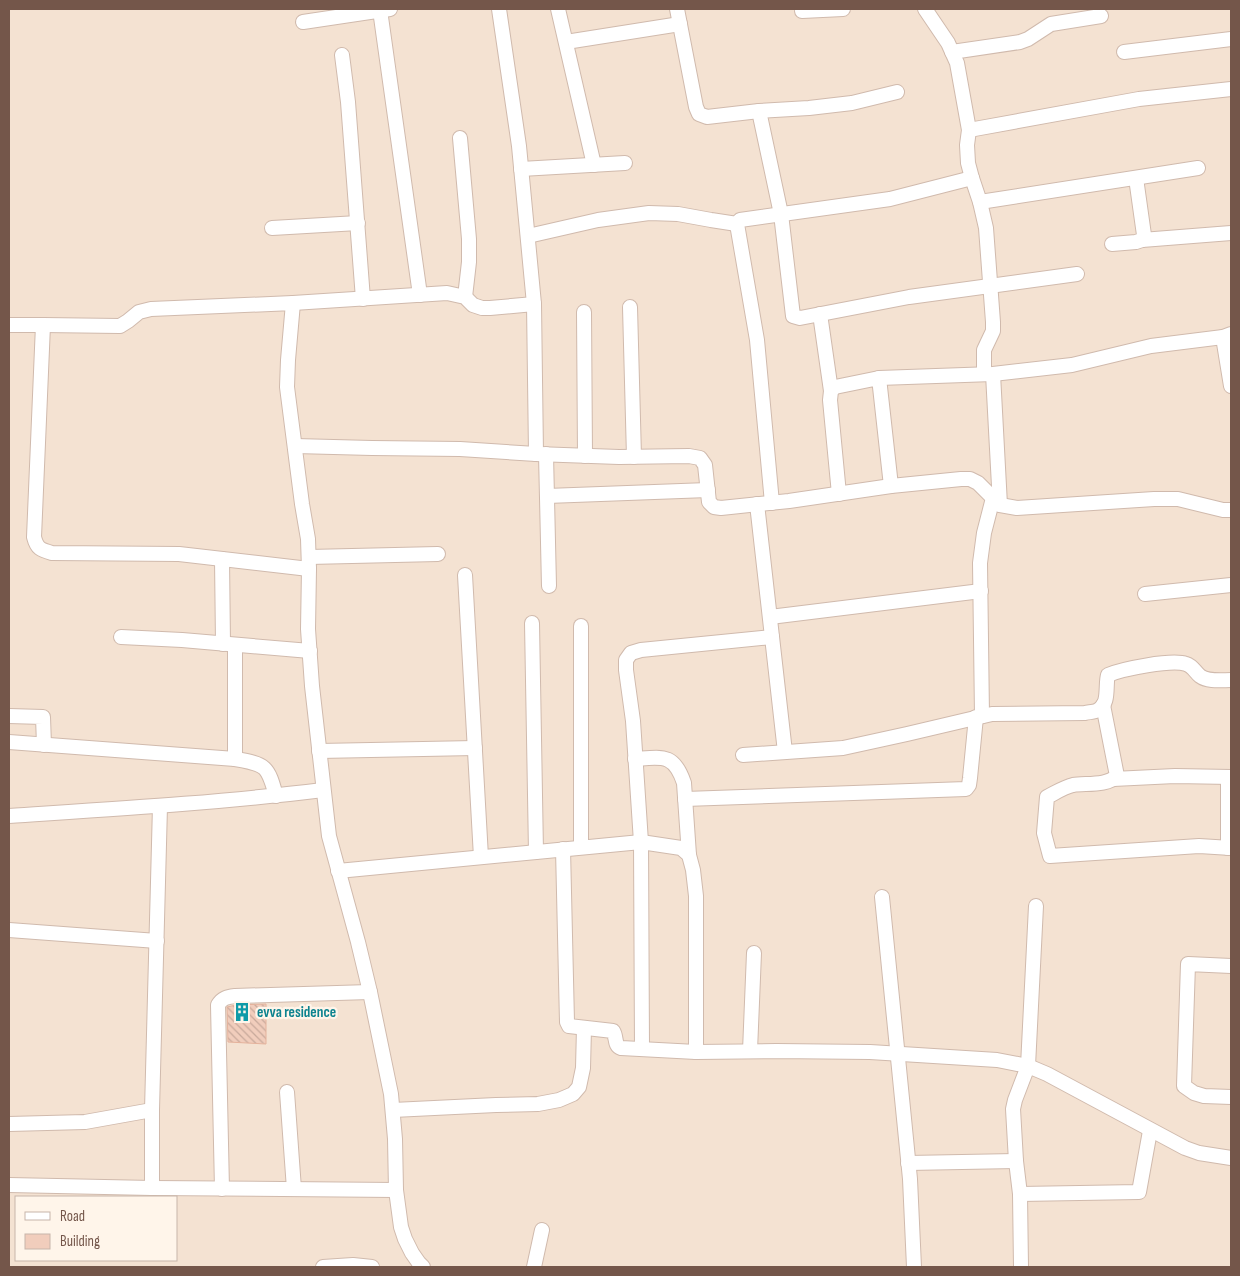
<svg xmlns="http://www.w3.org/2000/svg" width="1240" height="1276" viewBox="0 0 1240 1276" font-family="'Sofia Sans Condensed',sans-serif">
<defs>
<pattern id="building-back-hatch" width="6" height="6" patternUnits="userSpaceOnUse" patternTransform="scale(1.25)"><rect width="6" height="6" fill="#f1cdbc"/><path d="M-1 5l2 2M0 0l6 6M5-1l2 2" fill="none" stroke="#c8a99b"/></pattern>
</defs>
<rect width="100%" height="100%" fill="#fcf1e4"/>
<path fill="#f4e2d2" fill-rule="evenodd" d="M 9,9 L 1231,9 L 1231,1267 L 9,1267 ZM 16,1197 L 176,1197 L 176,1260 L 16,1260 Z"/>
<path fill="url(#building-back-hatch)" stroke="#e4b29c" d="M 266,1004 L 266,1044 L 228,1042 L 227,1007 L 236,1005 Z"/>
<g fill="none" stroke-linecap="round" stroke-linejoin="round">
<g stroke="#d0baad" stroke-width="16">
<g id="minor">
<path d="M 499,9 L 519,146 L 534,304 L 536,454"/>
<path d="M 558,9 L 594,165"/>
<path d="M 677,9 L 696,107 L 699,114 L 707,117 L 759,111"/>
<path d="M 925,9 L 948,43 L 957,63 L 969,130 L 967,145 L 968,163 L 972,178 L 980,202 L 986,228 L 993,322 L 993,331 L 984,350 L 984,374"/>
<path d="M 380,10 L 420,295"/>
<path d="M 802,11 L 843,9"/>
<path d="M 303,22 L 390,9"/>
<path d="M 566,42 L 680,24"/>
<path d="M 952,52 L 1020,42 L 1028,39 L 1051,24 L 1101,16"/>
<path d="M 1124,52 L 1231,39"/>
<path d="M 342,55 L 348,102 L 363,299"/>
<path d="M 897,92 L 852,103 L 809,108 L 759,111 L 781,214 L 793,316 L 800,318 L 909,297 L 1077,274"/>
<path d="M 969,130 L 1139,99 L 1231,89"/>
<path d="M 460,138 L 469,239 L 469,262 L 465,297"/>
<path d="M 521,169 L 625,163"/>
<path d="M 980,202 L 1198,168"/>
<path d="M 272,228 L 358,223"/>
<path d="M 528,236 L 598,220 L 649,213 L 678,214 L 711,220 L 737,224"/>
<path d="M 1142,240 L 1231,233"/>
<path d="M 1112,244 L 1136,242 L 1142,240 L 1144,235 L 1136,178"/>
<path d="M 293,303 L 447,293 L 465,297 L 473,305 L 482,308 L 490,308 L 534,304"/>
<path d="M 630,307 L 634,457"/>
<path d="M 584,312 L 585,456"/>
<path d="M 820,314 L 831,391"/>
<path d="M 9,325 L 43,325 L 120,326 L 128,321 L 139,312 L 151,309 L 293,303 L 288,360 L 287,387 L 302,504 L 308,539 L 309,569 L 308,629 L 312,686 L 329,836 L 358,942 L 370,992 L 391,1094 L 395,1139 L 396,1190 L 401,1227 L 405,1239 L 412,1253 L 419,1263 L 423,1267"/>
<path d="M 43,325 L 34,537 C 37,549 41,550 52,553 L 179,554 L 309,569"/>
<path d="M 1223,337 L 1231,386"/>
<path d="M 993,374 L 1000,505"/>
<path d="M 879,378 L 993,374 L 1072,365 L 1151,346 L 1223,337 L 1231,334"/>
<path d="M 295,446 L 372,448 L 460,449 L 536,454 L 619,457 L 689,456 L 700,458 L 705,465 L 709,502 L 714,507 L 721,508 L 789,501 L 891,486 L 961,479 L 970,479 L 978,483 L 1000,505 L 1017,508 L 1154,499 L 1178,499 L 1223,510 L 1231,510"/>
<path d="M 546,454 L 549,586"/>
<path d="M 839,494 L 830,400 L 831,391 L 835,387 L 879,378 L 891,486"/>
<path d="M 547,496 L 708,490"/>
<path d="M 772,503 L 757,340 L 737,224 L 740,220 L 890,199 L 972,178"/>
<path d="M 757,504 L 785,752"/>
<path d="M 309,557 L 438,554"/>
<path d="M 222,559 L 223,644"/>
<path d="M 465,575 L 481,857"/>
<path d="M 1145,594 L 1231,585"/>
<path d="M 770,617 L 981,591"/>
<path d="M 532,623 L 536,852"/>
<path d="M 121,637 L 182,640 L 310,651"/>
<path d="M 1103,705 L 1117,776 C 1107,786 1086,783 1073,785 C 1064,787 1055,793 1047,797 L 1044,833 L 1050,856 L 1199,846 L 1231,848"/>
<path d="M 9,716 L 43,717 L 44,745"/>
<path d="M 982,716 L 980,563 L 984,533 L 993,498"/>
<path d="M 9,742 L 235,759 C 266,764 268,766 276,796"/>
<path d="M 319,751 L 475,748"/>
<path d="M 743,755 L 843,748 L 907,734 L 992,714 L 1085,713 C 1089,712 1095,712 1098,710 C 1110,704 1105,685 1108,675 C 1122,669 1172,659 1186,664 C 1193,666 1195,672 1200,676 C 1208,682 1222,680 1231,680"/>
<path d="M 235,759 L 235,645"/>
<path d="M 635,759 C 662,757 674,753 684,783 L 689,855"/>
<path d="M 1113,779 L 1175,776 L 1231,777"/>
<path d="M 685,799 L 966,789 L 969,785 L 970,778 L 976,717"/>
<path d="M 9,816 C 114,809 218,803 323,790"/>
<path d="M 581,847 L 581,626"/>
<path d="M 1228,848 L 1228,777"/>
<path d="M 563,849 L 567,1022 L 569,1026 L 613,1031 C 617,1037 614,1046 621,1048 L 696,1052 L 776,1051 L 870,1052 L 997,1060 L 1028,1066 L 1047,1074 L 1185,1148 L 1199,1153 L 1231,1158"/>
<path d="M 338,871 L 641,842 L 681,848 L 689,855 L 693,870 L 696,896 L 696,1052"/>
<path d="M 882,897 L 910,1179 L 914,1267"/>
<path d="M 9,930 L 157,941"/>
<path d="M 1231,966 L 1188,964 L 1184,1086 L 1194,1093 L 1204,1096 L 1231,1097"/>
<path d="M 642,1049 L 641,842 L 633,721 L 626,670 L 626,660 L 631,653 L 641,650 L 772,637"/>
<path d="M 750,1051 L 754,953"/>
<path d="M 287,1092 L 294,1189"/>
<path d="M 393,1110 L 496,1105 L 538,1104 L 559,1100 L 573,1094 L 579,1087 L 583,1068 L 584,1028"/>
<path d="M 9,1124 L 85,1122 L 152,1110"/>
<path d="M 908,1163 L 1016,1161"/>
<path d="M 9,1185 L 152,1188 L 396,1190"/>
<path d="M 152,1188 L 152,1110 L 160,806"/>
<path d="M 222,1189 L 218,1005 C 222,998 227,997 235,996 L 370,992"/>
<path d="M 1020,1194 L 1139,1192 L 1150,1131"/>
<path d="M 323,1267 L 353,1265 L 372,1267"/>
<path d="M 534,1267 L 542,1230"/>
<path d="M 1021,1267 L 1020,1194 L 1016,1161 L 1013,1109 L 1015,1100 L 1028,1066 L 1036,906"/>
</g>
</g>
<use href="#minor" stroke="#fff" stroke-width="14"/>
</g>
<defs>
<g id="building-bare" transform="scale(1.5)"><path d="M-4-6H4V6H1V3H-1V6H-4ZM-2.5-4.3h1.7v1.8h-1.7ZM.8-4.3h1.7v1.8H.8ZM-2.5-1h1.7V.8h-1.7ZM.8-1h1.7V.8H.8Z" fill="#0f9aa8" stroke="#fff5ea" stroke-width="2.5" paint-order="stroke"/></g>
</defs>
<g fill-rule="evenodd">
<use href="#building-bare" x="242" y="1012"/>
</g>
<g text-anchor="middle" stroke-width="4.5" stroke-linejoin="round" paint-order="stroke">
<g font-size="15" font-weight="bold" fill="#0d838f" stroke="#fff5ea" text-anchor="start">
<text x="257" y="1017">evva residence</text>
</g>
</g>
<rect width="1240" height="1276" fill="none" stroke="#74564a" stroke-width="20"/>
<rect x="15" y="1196" width="162" height="65" fill="#fff5ea" stroke="#c7b5aa"/>
<rect x="25" y="1212" width="25" height="8" fill="#ffffff" stroke="#c7b5aa"/>
<text x="60" y="1221" font-size="15" fill="#74564a">Road</text>
<rect x="25" y="1234" width="25" height="15" fill="#f1cdbc" stroke="#c7b5aa"/>
<text x="60" y="1246" font-size="15" fill="#74564a">Building</text>
</svg>
